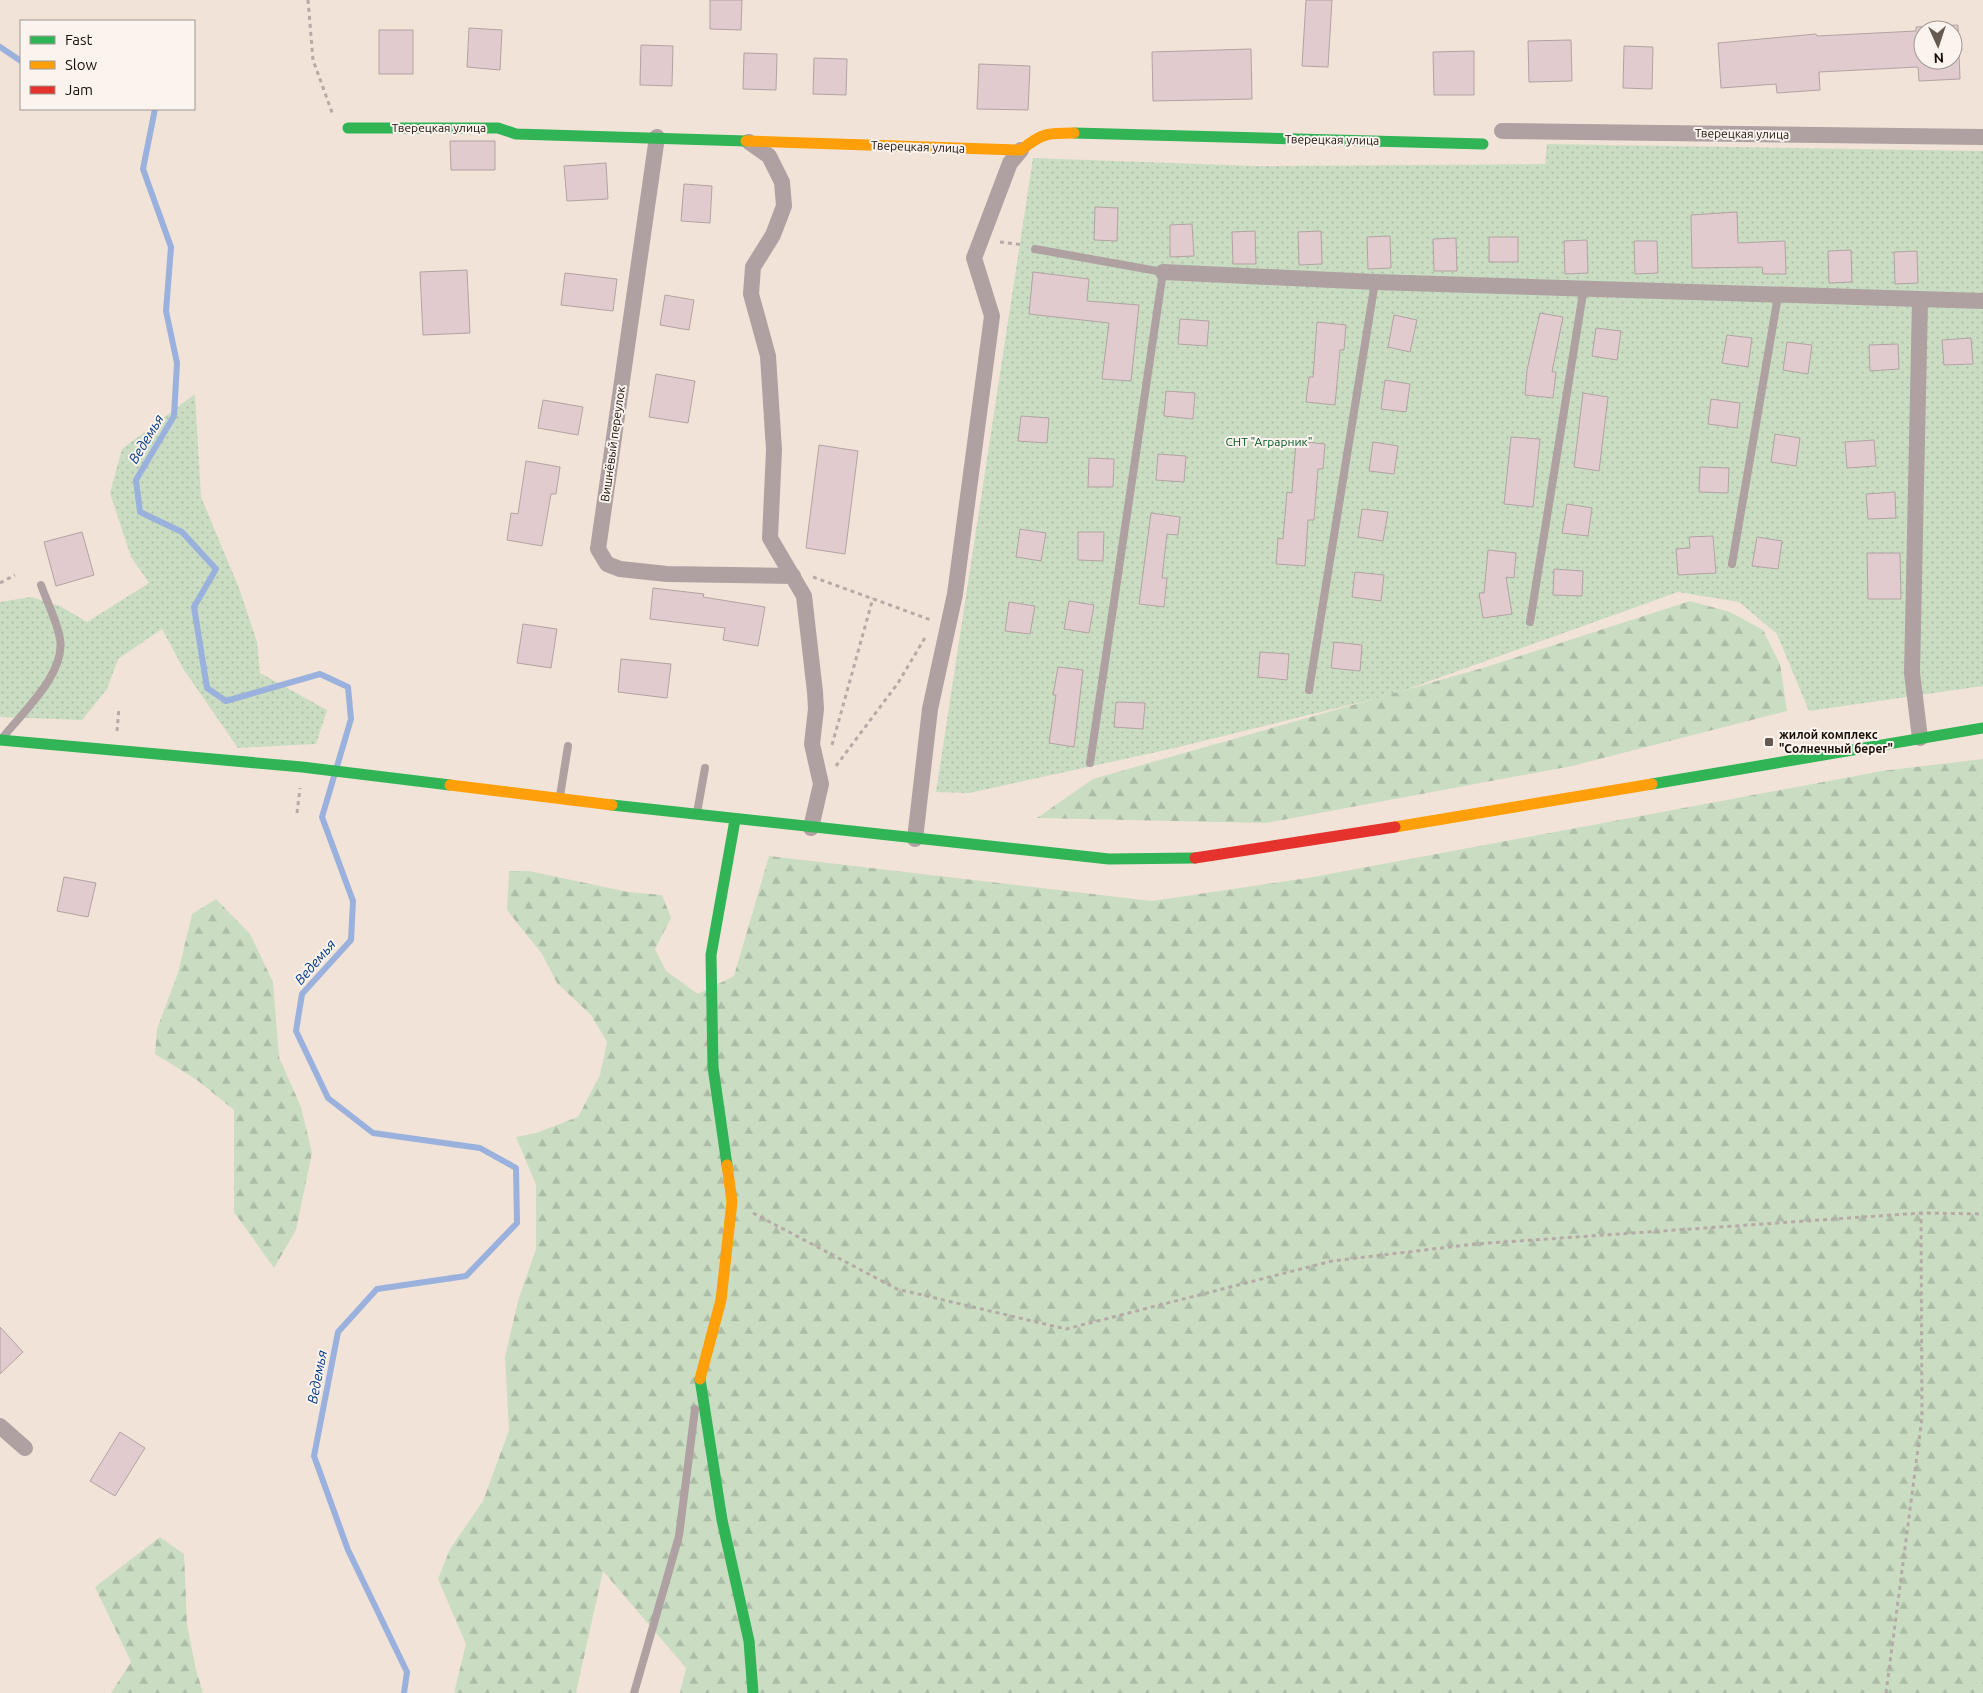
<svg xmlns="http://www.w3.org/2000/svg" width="1983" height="1693" viewBox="0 0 1983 1693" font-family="Ubuntu,sans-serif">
<defs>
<pattern id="grass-dots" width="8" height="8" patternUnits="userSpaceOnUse" patternTransform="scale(1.25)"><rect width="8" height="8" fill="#caddc3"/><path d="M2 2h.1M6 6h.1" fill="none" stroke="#adbca6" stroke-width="1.8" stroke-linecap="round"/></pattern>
<pattern id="forest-firs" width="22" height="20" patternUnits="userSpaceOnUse" patternTransform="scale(1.25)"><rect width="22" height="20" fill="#caddc3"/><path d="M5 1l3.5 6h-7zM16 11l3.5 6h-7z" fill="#adbca6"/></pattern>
</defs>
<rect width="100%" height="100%" fill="#f2e3d8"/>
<g fill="url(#grass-dots)">
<path d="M 1547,144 L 1983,151 L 1983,686 L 1809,711 L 1777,634 L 1739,602 L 1678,592 L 1394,694 L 1175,748 L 969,793 L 936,792 L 1033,158 L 1256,166 L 1545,164 Z"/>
<path d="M 195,394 L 201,497 L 239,588 L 257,642 L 260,673 L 327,710 L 316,744 L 238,748 L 184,670 L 162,629 L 118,659 L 107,689 L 82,720 L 0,717 L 0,602 L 31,597 L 60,606 L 87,622 L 149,583 L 131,557 L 110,493 L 122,449 Z"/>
</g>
<g fill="url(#forest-firs)">
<path d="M 1690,601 L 1730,612 L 1763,630 L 1780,664 L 1787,711 L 1572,766 L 1266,823 L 1037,818 L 1093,779 L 1486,667 Z"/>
<path d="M 1983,759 L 1983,1693 L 680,1693 L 686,1668 L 603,1571 L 576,1693 L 454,1693 L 466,1644 L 438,1579 L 450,1549 L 483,1501 L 509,1430 L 505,1357 L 518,1301 L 536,1249 L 536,1185 L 516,1137 L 536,1133 L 578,1117 L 600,1075 L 607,1042 L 591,1015 L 557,983 L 542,954 L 507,910 L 509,871 L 529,871 L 628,892 L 662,895 L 671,918 L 655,949 L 666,971 L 698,994 L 734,976 L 769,856 L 1152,901 L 1308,878 L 1882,771 Z"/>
<path d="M 216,899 L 250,934 L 273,982 L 279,1057 L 301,1107 L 312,1153 L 296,1230 L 274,1268 L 234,1212 L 234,1110 L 197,1080 L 155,1054 L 157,1029 L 178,973 L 192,914 Z"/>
<path d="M 160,1537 L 184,1554 L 187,1624 L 196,1670 L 203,1693 L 111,1693 L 131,1662 L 95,1587 Z"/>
</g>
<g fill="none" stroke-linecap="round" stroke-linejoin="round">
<g stroke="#99b1dc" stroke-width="6">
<path d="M 0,47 L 21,61"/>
<path d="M 155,109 L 143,169 L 171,247 L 166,311 L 177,363 L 174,416 L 136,480 L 140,512 L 182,532 L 216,569 L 194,607 L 207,688 L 226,701 L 320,674 L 348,687 L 351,719 L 322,817 L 353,901 L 351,940 L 302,994 L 296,1031 L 328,1098 L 373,1133 L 480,1148 L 516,1168 L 517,1223 L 466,1276 L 377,1289 L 338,1332 L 314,1456 L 348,1550 L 407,1672 L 404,1693"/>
</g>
</g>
<g fill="#e1cbce" stroke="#b1a3a2" fill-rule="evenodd">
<path d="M 710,0 L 742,0 L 741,30 L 710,29 Z"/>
<path d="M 1306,0 L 1332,0 L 1328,67 L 1302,66 Z"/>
<path d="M 1958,25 L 1960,79 L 1919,81 L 1918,67 L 1819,72 L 1820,90 L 1777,93 L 1776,84 L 1721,88 L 1718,43 L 1816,34 L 1817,36 L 1916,31 L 1916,27 ZM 1923,30 L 1953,30 L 1953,60 L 1923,60 Z"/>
<path d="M 469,28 L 502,30 L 500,70 L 467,67 Z"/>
<rect x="379" y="30" width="34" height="44"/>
<path d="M 1571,40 L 1572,81 L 1529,82 L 1528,41 Z"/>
<path d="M 641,45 L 673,46 L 672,86 L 640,85 Z"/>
<path d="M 1624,46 L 1653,47 L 1652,89 L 1623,88 Z"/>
<path d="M 1251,49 L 1252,99 L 1153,101 L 1152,52 Z"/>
<path d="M 1474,51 L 1474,95 L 1434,95 L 1433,52 Z"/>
<path d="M 744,53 L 777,54 L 776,90 L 743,89 Z"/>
<path d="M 814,58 L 847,59 L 846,95 L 813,94 Z"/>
<path d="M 979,64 L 1030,66 L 1028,110 L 977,109 Z"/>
<path d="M 450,141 L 495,141 L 495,170 L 451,170 Z"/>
<path d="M 606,163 L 608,199 L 567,201 L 564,166 Z"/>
<path d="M 684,184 L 712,186 L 710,223 L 681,221 Z"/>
<path d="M 1095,207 L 1118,208 L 1117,241 L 1094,240 Z"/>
<path d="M 1737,212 L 1738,243 L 1785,241 L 1786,274 L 1763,274 L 1762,267 L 1692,268 L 1691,215 Z"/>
<path d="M 1192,224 L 1194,256 L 1170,257 L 1170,225 Z"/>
<path d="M 1255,231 L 1256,264 L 1233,264 L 1232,232 Z"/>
<path d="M 1321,231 L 1322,264 L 1299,265 L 1298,232 Z"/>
<path d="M 1390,236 L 1391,268 L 1368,269 L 1367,237 Z"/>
<rect x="1489" y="237" width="29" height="25"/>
<path d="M 1456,238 L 1457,271 L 1434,271 L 1433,239 Z"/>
<path d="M 1587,240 L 1588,273 L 1565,274 L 1564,241 Z"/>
<path d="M 1634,241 L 1657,241 L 1658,273 L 1635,274 Z"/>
<path d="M 1851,250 L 1852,282 L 1829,283 L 1828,251 Z"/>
<path d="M 1917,251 L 1918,283 L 1895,284 L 1894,252 Z"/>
<path d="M 467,270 L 470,333 L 423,335 L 420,272 Z"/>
<path d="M 1033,272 L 1089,279 L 1087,301 L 1139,305 L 1131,381 L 1102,379 L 1109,323 L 1029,314 Z"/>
<path d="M 565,273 L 617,279 L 613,311 L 561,305 Z"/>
<path d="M 665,295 L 694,300 L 689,330 L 660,325 Z"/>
<path d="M 1540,313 L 1563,317 L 1552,372 L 1556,372 L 1553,398 L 1525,395 L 1527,370 Z"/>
<path d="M 1394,315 L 1417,320 L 1410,352 L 1388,347 Z"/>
<path d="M 1180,319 L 1209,321 L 1207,346 L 1178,344 Z"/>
<path d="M 1317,322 L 1346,325 L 1344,350 L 1340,350 L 1335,405 L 1306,402 L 1309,377 L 1313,377 Z"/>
<path d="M 1596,328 L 1621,331 L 1617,360 L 1592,356 Z"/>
<path d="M 1727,335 L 1752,338 L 1748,367 L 1722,363 Z"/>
<path d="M 1971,338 L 1973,364 L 1944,365 L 1942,340 Z"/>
<path d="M 1787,342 L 1812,345 L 1808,374 L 1783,370 Z"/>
<path d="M 1898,344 L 1899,369 L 1870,371 L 1869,345 Z"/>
<path d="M 656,374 L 695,381 L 688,423 L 649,417 Z"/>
<path d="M 1385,380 L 1410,384 L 1406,412 L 1381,409 Z"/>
<path d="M 1166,391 L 1195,393 L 1193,419 L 1164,416 Z"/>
<path d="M 1583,393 L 1608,397 L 1599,471 L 1574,467 Z"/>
<path d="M 1711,399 L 1740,403 L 1737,428 L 1708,424 Z"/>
<path d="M 543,400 L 583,407 L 578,435 L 538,428 Z"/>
<path d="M 1021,416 L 1049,418 L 1047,443 L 1018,441 Z"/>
<path d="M 1775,434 L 1800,438 L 1796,466 L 1771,462 Z"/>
<path d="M 1511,437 L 1540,439 L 1533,507 L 1504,504 Z"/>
<path d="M 1874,440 L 1876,466 L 1847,468 L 1845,442 Z"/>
<path d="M 1296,441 L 1325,444 L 1323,469 L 1318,469 L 1314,520 L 1308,520 L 1305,566 L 1276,564 L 1278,538 L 1283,539 L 1287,492 L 1292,493 Z"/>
<path d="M 1373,442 L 1398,446 L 1394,474 L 1369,471 Z"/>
<path d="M 819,445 L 858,451 L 845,554 L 806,548 Z"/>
<path d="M 1158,454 L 1186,456 L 1184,482 L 1156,480 Z"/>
<path d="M 1089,458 L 1114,459 L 1113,487 L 1088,487 Z"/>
<path d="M 526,461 L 560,467 L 556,494 L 551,494 L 542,546 L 507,540 L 511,513 L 518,514 Z"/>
<path d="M 1700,467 L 1729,468 L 1728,493 L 1699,492 Z"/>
<path d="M 1895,492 L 1896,518 L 1868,519 L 1866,494 Z"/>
<path d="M 1567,504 L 1592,508 L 1588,536 L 1562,533 Z"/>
<path d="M 1362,509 L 1388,512 L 1383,541 L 1358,537 Z"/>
<path d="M 1151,513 L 1180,517 L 1178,535 L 1167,534 L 1162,578 L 1167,578 L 1164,607 L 1139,604 Z"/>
<path d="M 1020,529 L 1046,533 L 1041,561 L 1016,557 Z"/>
<path d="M 82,532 L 94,575 L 56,586 L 44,542 Z"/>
<path d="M 1078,532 L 1104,532 L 1103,561 L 1078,560 Z"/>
<path d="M 1713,536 L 1716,573 L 1678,575 L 1676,549 L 1690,548 L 1689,537 Z"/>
<path d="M 1757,537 L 1782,541 L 1778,569 L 1752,566 Z"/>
<path d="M 1488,550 L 1516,553 L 1514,578 L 1506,577 L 1512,614 L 1483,618 L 1479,593 L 1484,593 Z"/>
<path d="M 1867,553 L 1900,553 L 1901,599 L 1868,599 Z"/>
<path d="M 1554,569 L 1583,571 L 1582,596 L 1553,595 Z"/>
<path d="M 1355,572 L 1384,575 L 1381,601 L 1352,597 Z"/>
<path d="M 653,588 L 704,594 L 703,597 L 765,607 L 758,646 L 723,640 L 725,628 L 650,619 Z"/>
<path d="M 1069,601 L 1094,605 L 1089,633 L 1064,629 Z"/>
<path d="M 1009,602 L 1035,606 L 1030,634 L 1005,631 Z"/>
<path d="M 523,624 L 557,629 L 551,668 L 517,663 Z"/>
<path d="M 1334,642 L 1362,645 L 1360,671 L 1331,668 Z"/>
<path d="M 1260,652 L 1289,654 L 1287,680 L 1258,677 Z"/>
<path d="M 621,659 L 671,664 L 667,698 L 618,692 Z"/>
<path d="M 1058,667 L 1083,670 L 1074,747 L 1049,743 L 1056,695 L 1053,695 Z"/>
<path d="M 1116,702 L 1145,703 L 1143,729 L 1114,727 Z"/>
<path d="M 64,877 L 96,883 L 88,917 L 57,911 Z"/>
<path d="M 0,1327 L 23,1352 L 0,1374 Z"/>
<path d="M 120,1432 L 145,1448 L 115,1496 L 90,1481 Z"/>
</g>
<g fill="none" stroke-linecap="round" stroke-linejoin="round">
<g stroke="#b6aaa6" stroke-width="3" stroke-dasharray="4 4" stroke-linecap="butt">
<path d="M 308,0 L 313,60 L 333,115"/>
<path d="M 1000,242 L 1023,245"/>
<path d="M 813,577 L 931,620"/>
<path d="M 0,583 L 15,575"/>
<path d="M 117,731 L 119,708"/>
<path d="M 832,745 L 873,598"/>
<path d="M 836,766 L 898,683 L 926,636"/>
<path d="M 297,813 L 300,788"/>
<path d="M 753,1213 L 897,1289 L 1066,1329 L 1332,1261 L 1475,1244 L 1921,1213 L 1983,1214"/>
<path d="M 1886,1693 L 1922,1418 L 1921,1213"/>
</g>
<g stroke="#afa1a1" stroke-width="8">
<path d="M 1035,249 L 1163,272 L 1090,763"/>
<path d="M 1732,564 L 1778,296"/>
<path d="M 1530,622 L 1584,287"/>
<path d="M 1309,690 L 1375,282"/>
<path d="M 4,736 C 23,712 66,673 60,639 C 57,621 47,602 41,585"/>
<path d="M 560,796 L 568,746"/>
<path d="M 697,813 L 705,768"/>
<path d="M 634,1693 L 679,1536 L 695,1409"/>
</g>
<g stroke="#afa1a1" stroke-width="16">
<path d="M 1502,131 L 1983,137"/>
<path d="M 657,137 L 598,549 L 607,564 L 620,569 L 667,574 L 793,576"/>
<path d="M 749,142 L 769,156 L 782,182 L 784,206 L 773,235 L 753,267 L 751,294 L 768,356 L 774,450 L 770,538 L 804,596 L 815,692 L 816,709 L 812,744 L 821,784 L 811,828"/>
<path d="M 1163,272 L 1375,282 L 1983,301"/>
<path d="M 1920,738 L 1912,673 L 1920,301"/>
<path d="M 915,839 L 930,709 L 955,594 L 992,316 L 974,258 L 1010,163 L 1021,150"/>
<path d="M 0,1426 L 25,1448"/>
</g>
<g stroke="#30b455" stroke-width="11">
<path d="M 348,128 L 498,128 L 516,134 L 746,141"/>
<path d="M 1074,133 L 1483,144"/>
<path d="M 0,740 L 302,767 L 450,785"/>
<path d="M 1652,784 L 1983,728"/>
<path d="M 612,805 L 1109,859 L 1195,858"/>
<path d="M 727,1165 L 713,1067 L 711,955 L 735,820"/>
<path d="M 700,1379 L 722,1520 L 749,1641 L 753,1693"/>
</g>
<g stroke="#ff9f0a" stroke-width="11">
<path d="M 746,141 L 1021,150 C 1042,133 1047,133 1074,133"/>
<path d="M 450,785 L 612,805"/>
<path d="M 1395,827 L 1652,784"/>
<path d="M 700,1379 L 721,1300 L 732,1202 L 727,1165"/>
</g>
<path stroke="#e5322d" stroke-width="11" d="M 1195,858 L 1395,827"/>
</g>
<rect fill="#665950" stroke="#faf3ee" stroke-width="2" x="1764" y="737" width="10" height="10" rx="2.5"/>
<g text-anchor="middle" stroke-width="4" stroke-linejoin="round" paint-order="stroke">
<g font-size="12" fill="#1a0f07" stroke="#faf3ee">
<text x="439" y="132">Тверецкая улица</text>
<text transform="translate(1742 134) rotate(1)" y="4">Тверецкая улица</text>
<text transform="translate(1332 140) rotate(1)" y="4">Тверецкая улица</text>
<text transform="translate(918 147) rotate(2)" y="4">Тверецкая улица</text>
<text transform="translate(613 444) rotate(-82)" y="4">Вишнёвый переулок</text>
</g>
<g font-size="12" fill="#035725" stroke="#faf3ee">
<text x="1269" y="446">СНТ "Аграрник"</text>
</g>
<g font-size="12" font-weight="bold" fill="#1a0f07" stroke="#faf3ee" text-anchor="start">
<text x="1779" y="739">жилой комплекс<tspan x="1779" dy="14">"Солнечный берег"</tspan></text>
</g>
<g font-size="14" font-style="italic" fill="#063b85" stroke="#faf3ee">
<text transform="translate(146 439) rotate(-59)" y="5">Ведемья</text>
<text transform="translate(315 962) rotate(-49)" y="5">Ведемья</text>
<text transform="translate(317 1377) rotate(-79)" y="5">Ведемья</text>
</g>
</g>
<rect x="20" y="20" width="175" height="90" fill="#faf3ee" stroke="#a09892"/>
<rect x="30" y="36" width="25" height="8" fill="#30b455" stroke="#a09892"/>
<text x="65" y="45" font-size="15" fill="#1a0f07">Fast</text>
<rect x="30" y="61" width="25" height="8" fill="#ff9f0a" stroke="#a09892"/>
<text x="65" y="70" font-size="15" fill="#1a0f07">Slow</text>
<rect x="30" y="86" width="25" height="8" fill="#e5322d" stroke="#a09892"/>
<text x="65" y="95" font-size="15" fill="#1a0f07">Jam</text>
<g transform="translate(1938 45) rotate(177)"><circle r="24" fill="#faf3ee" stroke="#a09892"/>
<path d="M0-4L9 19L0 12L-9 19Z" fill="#665950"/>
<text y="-8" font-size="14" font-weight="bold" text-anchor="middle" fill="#1a0f07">N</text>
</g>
</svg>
